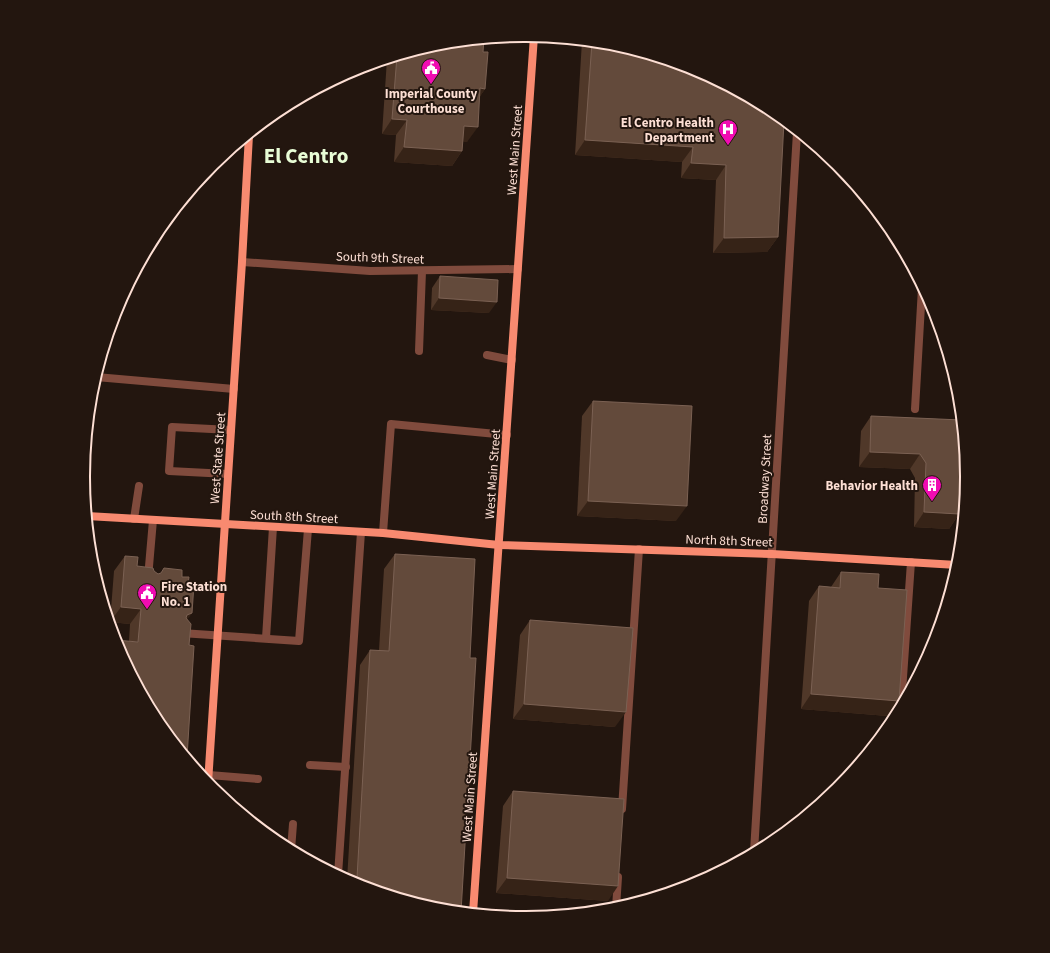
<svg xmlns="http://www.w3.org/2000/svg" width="1050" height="953" viewBox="0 0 1050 953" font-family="'Source Sans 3',sans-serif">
<rect width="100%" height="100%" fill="#23160f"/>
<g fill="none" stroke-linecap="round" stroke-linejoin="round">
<g stroke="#804b3d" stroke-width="8">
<path d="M 419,351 L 422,271"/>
<path d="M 487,355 L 512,360"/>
<path d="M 96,377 L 234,389"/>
<path d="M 915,409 L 922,288"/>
<path d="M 228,474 L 169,471 L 172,427 L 231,430"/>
<path d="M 134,519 L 139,486"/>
<path d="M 383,533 L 391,424 L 507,435"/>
<path d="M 148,578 L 153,520"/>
<path d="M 181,633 L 299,641 L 308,529"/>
<path d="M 266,638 L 273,527"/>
<path d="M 901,706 L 911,562"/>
<path d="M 310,765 L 346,767"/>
<path d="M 209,775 L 258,779"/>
<path d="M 622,809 L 639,549"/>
<path d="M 291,850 L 293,824"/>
<path d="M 338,875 L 361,532"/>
<path d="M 616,908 L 618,877"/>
</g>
<g stroke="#804b3d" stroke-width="8">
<path d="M 242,262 L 370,271 L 518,269"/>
<path d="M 754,852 L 797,132"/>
</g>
<g stroke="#f88a70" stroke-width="8">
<path d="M 87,516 L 383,533 L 499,545 L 772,554 L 957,565"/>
<path d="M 208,783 L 242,262 L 249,135"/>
<path d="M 473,913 L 534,36"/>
</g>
</g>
<g fill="#503829">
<path d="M 582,41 L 611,44 L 694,69 L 778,237 L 767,252 L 713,253 L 716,180 L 681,178 L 682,162 L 575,155 Z"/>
<path d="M 439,43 L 483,52 L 485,89 L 480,96 L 467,142 L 463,141 L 462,151 L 452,166 L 394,162 L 396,135 L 382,134 L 387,59 Z"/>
<path d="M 440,276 L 489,313 L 431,310 L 432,288 Z"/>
<path d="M 593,401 L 676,521 L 577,516 L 582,416 Z"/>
<path d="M 871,416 L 961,420 L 959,514 L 949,529 L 914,527 L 915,478 L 910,469 L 859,467 L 861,431 Z"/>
<path d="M 395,554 L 470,658 L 356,884 L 347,880 L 360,665 L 370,650 L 379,650 L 384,569 Z"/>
<path d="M 125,556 L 137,566 L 158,574 L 182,577 L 188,584 L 192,613 L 187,619 L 189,645 L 129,641 L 130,624 L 110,622 L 114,571 Z"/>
<path d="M 841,572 L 878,588 L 899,701 L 888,716 L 801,709 L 809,601 L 819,586 L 831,587 Z"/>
<path d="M 530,620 L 615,727 L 513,719 L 520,635 Z"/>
<path d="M 513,791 L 608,901 L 496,893 L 503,806 Z"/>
</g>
<g fill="#362317">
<path d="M 480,88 L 485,89 L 475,104 Z"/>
<path d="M 392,119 L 407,120 L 396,135 L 382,134 Z"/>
<path d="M 464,126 L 478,127 L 467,142 L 454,141 Z"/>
<path d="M 585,140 L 693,147 L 682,162 L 575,155 Z"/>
<path d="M 404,147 L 462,151 L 452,166 L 394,162 Z"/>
<path d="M 691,163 L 726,165 L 716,180 L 681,178 Z"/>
<path d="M 778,237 L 767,252 L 713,253 L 724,238 Z"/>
<path d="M 439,298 L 497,302 L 489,313 L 431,310 Z"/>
<path d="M 870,452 L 920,454 L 910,469 L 859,467 Z"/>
<path d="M 588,501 L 687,506 L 676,521 L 577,516 Z"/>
<path d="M 924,512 L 959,514 L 949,529 L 914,527 Z"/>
<path d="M 121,607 L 141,609 L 130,624 L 110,622 Z"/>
<path d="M 192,613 L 181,628 L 187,615 Z"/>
<path d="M 811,694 L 899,701 L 888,716 L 801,709 Z"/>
<path d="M 524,704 L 626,712 L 615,727 L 513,719 Z"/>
<path d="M 507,878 L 618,886 L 608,901 L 496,893 Z"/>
</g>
<g fill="#634a3b" stroke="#7b6153">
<path d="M 484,39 L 483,52 L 488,52 L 485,89 L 480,88 L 478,127 L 464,126 L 462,151 L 404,147 L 407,120 L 392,119 L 397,56 L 439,43 Z"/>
<path d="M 592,42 L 611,44 L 694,69 L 770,110 L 784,121 L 778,237 L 724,238 L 726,165 L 691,163 L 693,147 L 585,140 Z"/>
<path d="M 440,276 L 498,280 L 497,302 L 439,298 Z"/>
<path d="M 593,401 L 692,406 L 687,506 L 588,501 Z"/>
<path d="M 871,416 L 961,420 L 962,434 L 959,514 L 924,512 L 926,463 L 920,454 L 870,452 Z"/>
<path d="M 395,554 L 475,559 L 470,658 L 476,658 L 461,912 L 439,909 L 354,883 L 354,878 L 357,878 L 370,650 L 389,651 Z"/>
<path d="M 125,556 L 138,557 L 137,566 L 153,568 L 154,571 L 158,574 L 161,573 L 164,568 L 182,570 L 182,577 L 189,577 L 188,584 L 194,584 L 192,613 L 187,615 L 186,618 L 191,624 L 189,645 L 194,646 L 187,757 L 158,722 L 117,645 L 116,640 L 138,642 L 141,609 L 121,607 Z"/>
<path d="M 841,572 L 879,574 L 878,588 L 907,590 L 899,701 L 811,694 L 819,586 L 840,588 Z"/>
<path d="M 530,620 L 633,628 L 626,712 L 524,704 Z"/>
<path d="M 513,791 L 624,799 L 618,886 L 507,878 Z"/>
</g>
<defs>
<g id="civic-pin" transform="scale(1)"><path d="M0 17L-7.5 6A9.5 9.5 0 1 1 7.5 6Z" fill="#f00cb2" stroke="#23160f"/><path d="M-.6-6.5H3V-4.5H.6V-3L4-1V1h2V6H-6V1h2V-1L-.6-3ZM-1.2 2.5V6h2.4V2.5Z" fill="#fff"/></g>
<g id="hospital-pin" transform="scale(1)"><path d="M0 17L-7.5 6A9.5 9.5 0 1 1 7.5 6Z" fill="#f00cb2" stroke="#23160f"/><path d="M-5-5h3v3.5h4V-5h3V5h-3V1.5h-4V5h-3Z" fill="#fff"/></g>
<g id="building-pin" transform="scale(1)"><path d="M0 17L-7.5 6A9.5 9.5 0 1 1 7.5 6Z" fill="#f00cb2" stroke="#23160f"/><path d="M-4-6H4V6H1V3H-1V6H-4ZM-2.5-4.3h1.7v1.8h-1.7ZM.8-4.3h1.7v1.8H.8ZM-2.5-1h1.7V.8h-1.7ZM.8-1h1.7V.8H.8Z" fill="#fff"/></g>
</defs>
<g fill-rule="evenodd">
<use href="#civic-pin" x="431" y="68"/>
<use href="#hospital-pin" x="728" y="129"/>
<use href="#building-pin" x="932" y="485"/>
<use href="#civic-pin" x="147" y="593"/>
</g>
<g text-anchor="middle" stroke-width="4" stroke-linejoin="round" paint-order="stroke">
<g font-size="13" font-weight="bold" fill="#fddfd4" stroke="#23160f" text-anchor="end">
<text x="431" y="98" text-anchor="middle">Imperial County<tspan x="431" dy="15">Courthouse</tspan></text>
<text x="714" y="127">El Centro Health<tspan x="714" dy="15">Department</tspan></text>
<text x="918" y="490">Behavior Health</text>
<text x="161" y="591" text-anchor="start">Fire Station<tspan x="161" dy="15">No. 1</tspan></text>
</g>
<g font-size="13" fill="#fddfd4" stroke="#23160f">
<text transform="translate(514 150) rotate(-86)" y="5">West Main Street</text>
<text transform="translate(380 257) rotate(2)" y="5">South 9th Street</text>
<text transform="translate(217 458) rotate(-86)" y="5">West State Street</text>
<text transform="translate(492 474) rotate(-86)" y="5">West Main Street</text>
<text transform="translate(764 479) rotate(-87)" y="5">Broadway Street</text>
<text transform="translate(294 516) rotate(3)" y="5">South 8th Street</text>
<text transform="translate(729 540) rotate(2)" y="5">North 8th Street</text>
<text transform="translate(469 797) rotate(-86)" y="5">West Main Street</text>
</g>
<g font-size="21" font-weight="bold" fill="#e8fdd6" stroke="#23160f">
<text x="306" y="163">El Centro</text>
</g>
</g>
<path d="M0 0H1050V953H0ZM524 42H526A434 434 0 0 1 960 476V477A434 434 0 0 1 526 911H524A434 434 0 0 1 90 477V476A434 434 0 0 1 524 42Z" fill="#23160f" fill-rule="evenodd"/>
<path fill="none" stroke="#fddfd4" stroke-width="2" d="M524 42H526A434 434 0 0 1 960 476V477A434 434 0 0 1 526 911H524A434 434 0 0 1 90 477V476A434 434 0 0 1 524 42Z"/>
</svg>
